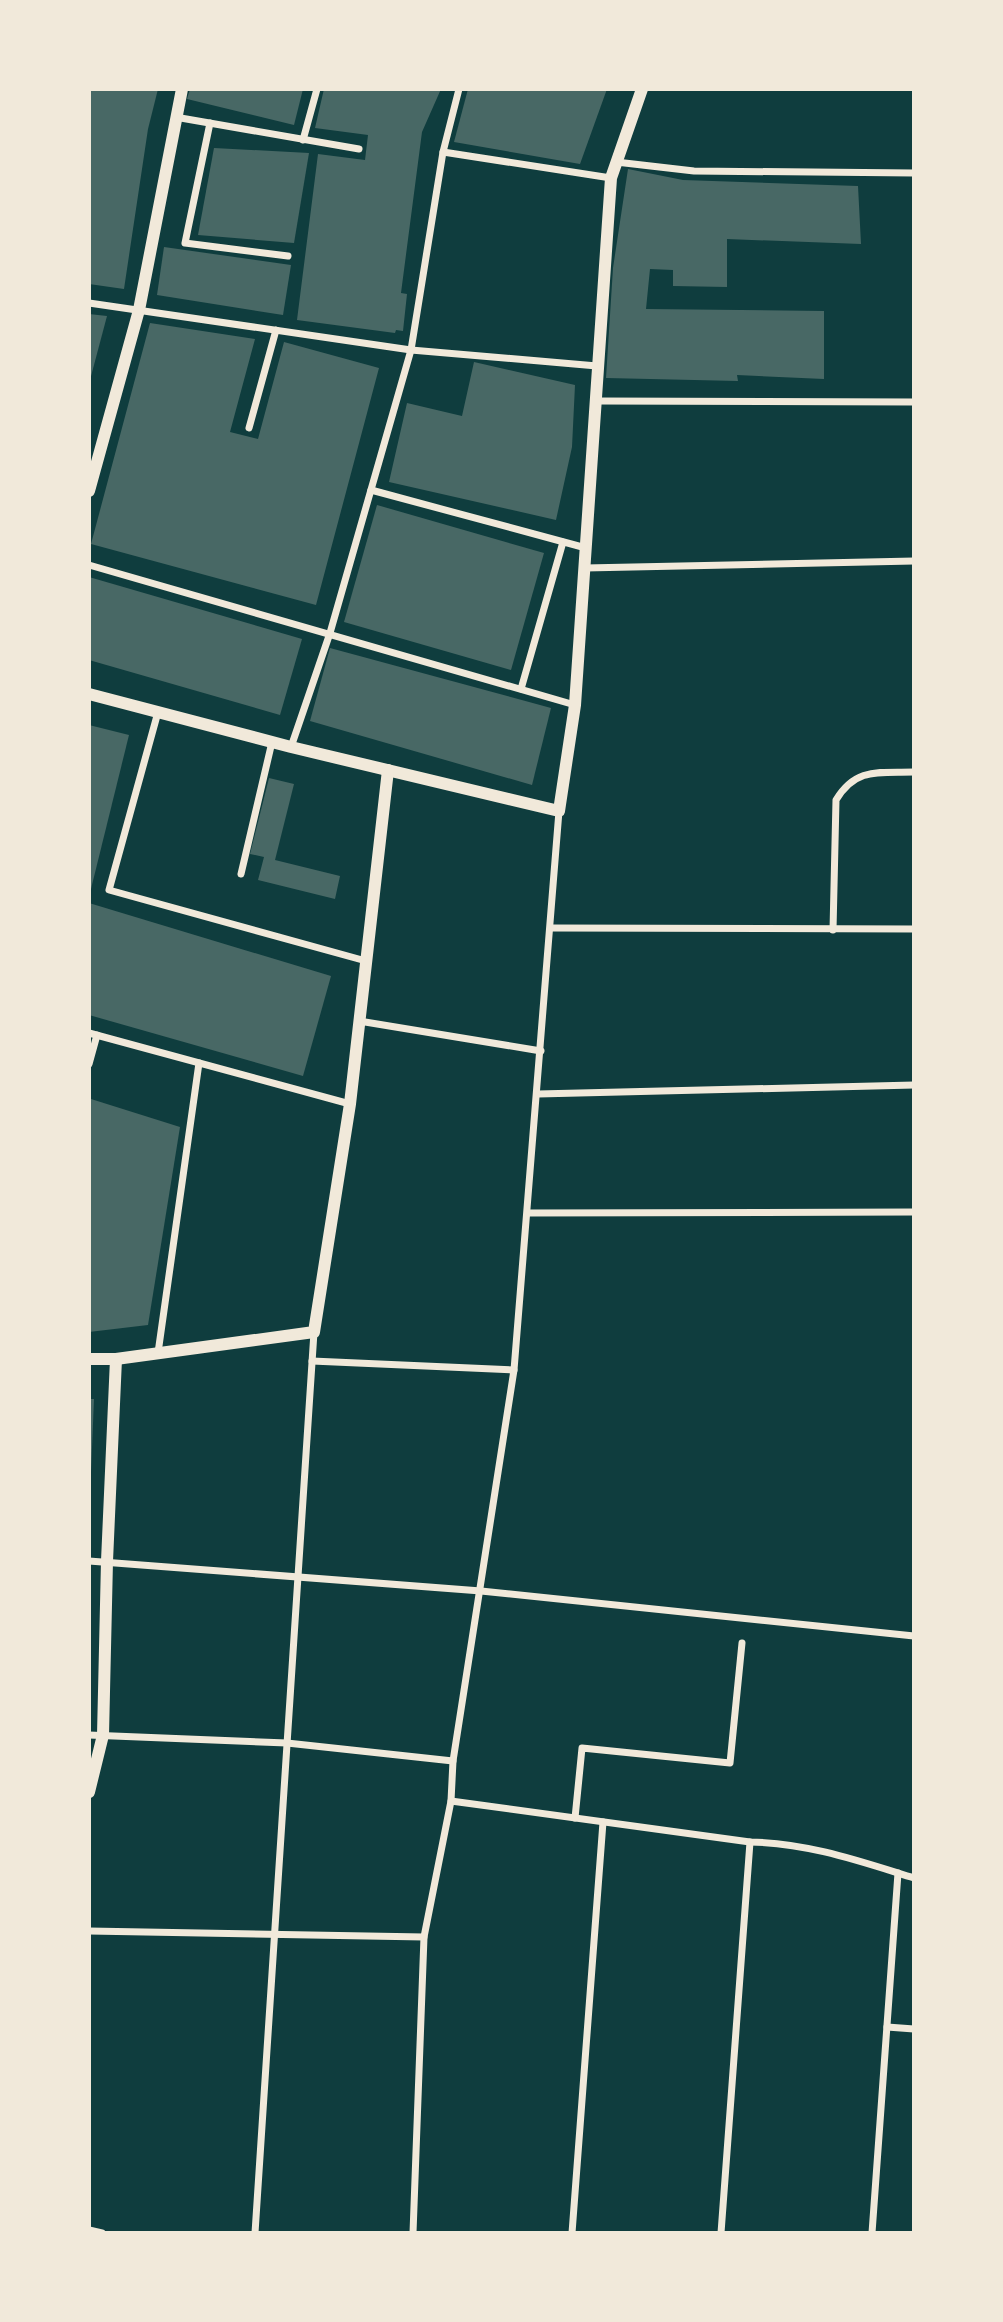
<svg xmlns="http://www.w3.org/2000/svg" width="1003" height="2322" viewBox="0 0 1003 2322" font-family="'Zilla Slab',serif">
<rect width="100%" height="100%" fill="#0f3d3e"/>
<g fill="#486865">
<path d="M 89,89 L 158,89 L 148,129 L 124,289 L 89,284 Z"/>
<path d="M 190,89 L 303,89 L 294,125 L 187,99 Z"/>
<path d="M 324,89 L 441,89 L 422,132 L 401,293 L 407,294 L 403,331 L 396,330 L 395,333 L 297,320 L 318,154 L 365,160 L 368,135 L 315,128 Z"/>
<path d="M 468,89 L 607,89 L 580,164 L 454,142 Z"/>
<path d="M 214,148 L 309,153 L 294,243 L 198,235 Z"/>
<path d="M 628,169 L 683,180 L 858,186 L 861,244 L 727,239 L 727,287 L 673,286 L 673,270 L 650,269 L 646,309 L 824,311 L 824,379 L 737,375 L 738,381 L 606,378 L 613,268 Z"/>
<path d="M 164,247 L 291,265 L 283,315 L 157,295 Z"/>
<path d="M 89,314 L 107,316 L 90,380 L 89,379 Z"/>
<path d="M 150,323 L 255,339 L 230,432 L 258,439 L 284,342 L 379,368 L 316,605 L 91,544 Z"/>
<path d="M 474,362 L 575,385 L 572,447 L 556,520 L 389,482 L 407,403 L 462,416 Z"/>
<path d="M 377,505 L 544,553 L 511,670 L 344,622 Z"/>
<path d="M 89,577 L 302,639 L 280,715 L 89,660 Z"/>
<path d="M 330,648 L 551,708 L 532,785 L 310,721 Z"/>
<path d="M 89,725 L 129,735 L 90,893 L 89,893 Z"/>
<path d="M 269,778 L 294,784 L 275,860 L 340,876 L 335,899 L 258,880 L 264,857 L 250,854 Z"/>
<path d="M 89,903 L 331,976 L 303,1076 L 89,1015 Z"/>
<path d="M 91,1099 L 180,1127 L 148,1325 L 89,1332 Z"/>
<path d="M 89,1399 L 94,1399 L 91,1472 L 89,1472 Z"/>
</g>
<g fill="none" stroke-linecap="round" stroke-linejoin="round">
<g stroke="#f1e9da" stroke-width="7">
<path d="M 175,117 L 359,149"/>
<path d="M 210,123 L 185,243 L 288,256"/>
<path d="M 303,140 L 317,89"/>
<path d="M 443,152 L 611,178"/>
<path d="M 616,162 L 694,171 L 914,173"/>
<path d="M 89,303 L 411,350 L 597,366"/>
<path d="M 598,401 L 914,402"/>
<path d="M 249,428 L 276,330"/>
<path d="M 371,490 L 586,548"/>
<path d="M 89,565 L 575,705"/>
<path d="M 585,568 L 914,561"/>
<path d="M 521,689 L 563,542"/>
<path d="M 158,712 L 109,890 L 366,961"/>
<path d="M 291,747 L 330,633 L 411,350 L 443,152 L 459,89"/>
<path d="M 241,874 L 272,742"/>
<path d="M 551,928 L 914,929"/>
<path d="M 833,930 L 836,800 C 856,767 879,773 914,772"/>
<path d="M 359,1021 L 541,1051"/>
<path d="M 89,1033 L 350,1104"/>
<path d="M 89,1064 L 97,1035"/>
<path d="M 538,1094 L 914,1085"/>
<path d="M 529,1213 L 914,1212"/>
<path d="M 158,1353 L 199,1063"/>
<path d="M 312,1361 L 514,1370"/>
<path d="M 89,1561 L 481,1591 L 914,1636"/>
<path d="M 89,1735 L 287,1743 L 453,1761"/>
<path d="M 451,1801 L 750,1842 C 808,1843 859,1861 914,1878"/>
<path d="M 575,1818 L 582,1748 L 730,1763 L 742,1643"/>
<path d="M 89,1931 L 424,1937"/>
<path d="M 887,2027 L 914,2029"/>
<path d="M 89,2230 L 102,2233"/>
<path d="M 255,2233 L 314,1332"/>
<path d="M 413,2233 L 424,1937 L 451,1801 L 453,1761 L 514,1370 L 559,811"/>
<path d="M 572,2233 L 603,1822"/>
<path d="M 721,2233 L 750,1842"/>
<path d="M 872,2233 L 898,1873"/>
</g>
<g stroke="#f1e9da" stroke-width="12">
<path d="M 89,491 L 139,310 L 182,89"/>
<path d="M 89,694 L 291,747 L 559,811 L 575,705 L 611,178 L 642,89"/>
<path d="M 89,1359 L 116,1359 L 314,1332 L 350,1104 L 388,770"/>
<path d="M 89,1792 L 103,1735 L 107,1561 L 116,1359"/>
</g>
</g>
<rect width="1003" height="2322" fill="none" stroke="#f1e9da" stroke-width="182"/>
</svg>
